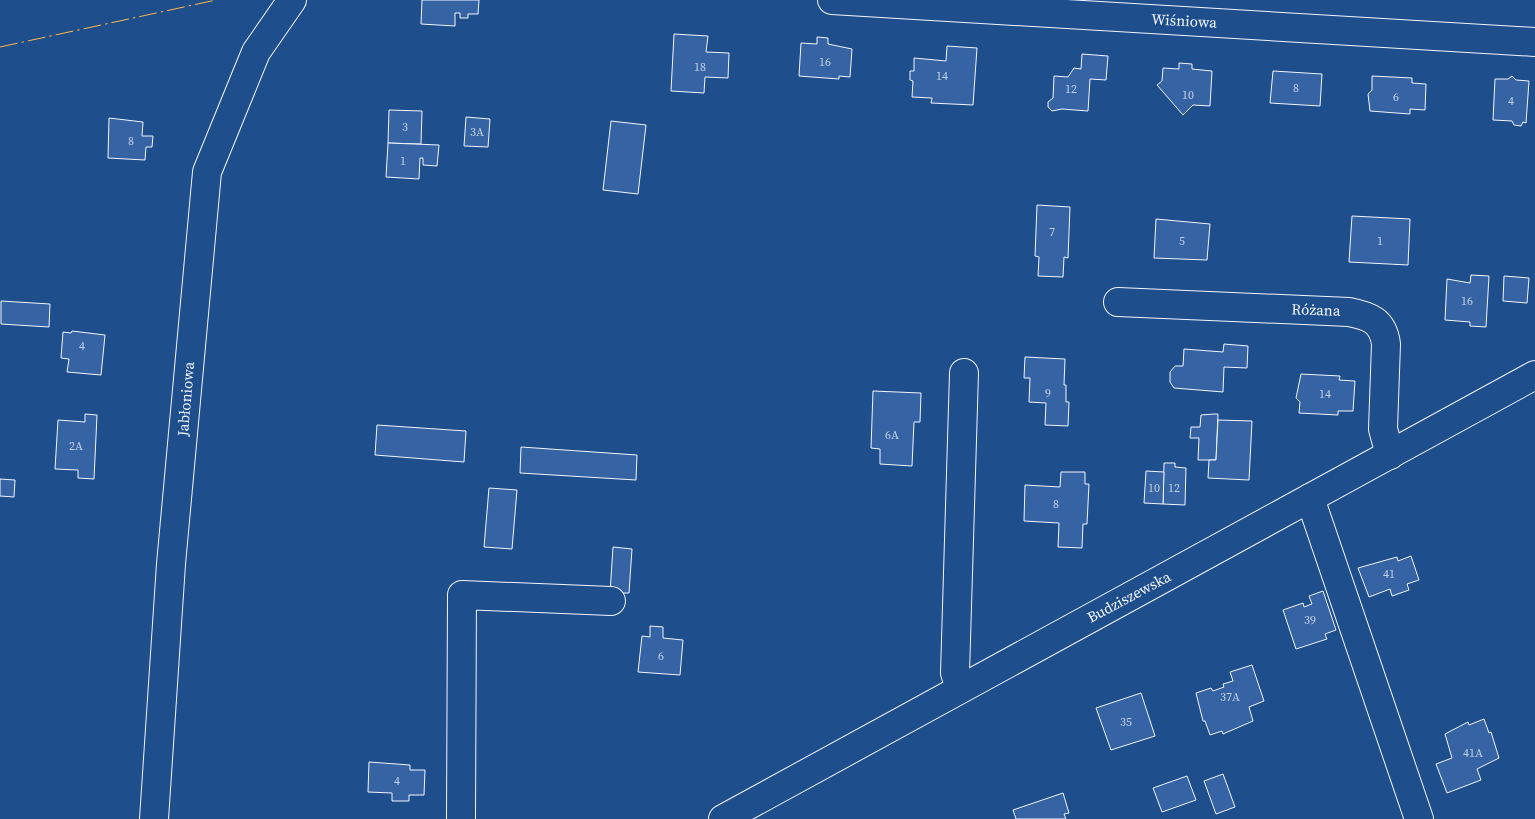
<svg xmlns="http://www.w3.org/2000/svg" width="1535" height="819" viewBox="0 0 1535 819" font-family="'Source Serif 4',serif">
<rect width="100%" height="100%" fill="#1f4e8c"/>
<g fill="#3563a3" stroke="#f2f6ff">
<path d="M 422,0 L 479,0 L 478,14 L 468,14 L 468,18 L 460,18 L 460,13 L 455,13 L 455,26 L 421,24 Z"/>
<path d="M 674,34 L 708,36 L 706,52 L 729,53 L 728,78 L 705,77 L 704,93 L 671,91 Z"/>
<path d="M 817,37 L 828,38 L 828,44 L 852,49 L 850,77 L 839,76 L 839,79 L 799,76 L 801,43 L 817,44 Z"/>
<path d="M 947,46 L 977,48 L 973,105 L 931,103 L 932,98 L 912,97 L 913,81 L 910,80 L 910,71 L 914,71 L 914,58 L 946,61 Z"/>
<path d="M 1082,54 L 1108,56 L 1106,80 L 1090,79 L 1088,111 L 1062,109 L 1052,111 L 1048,107 L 1048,102 L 1053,98 L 1054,76 L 1068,77 L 1074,68 L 1081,69 Z"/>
<path d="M 1179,63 L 1192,64 L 1192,69 L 1212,71 L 1210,106 L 1193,105 L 1183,115 L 1157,85 L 1162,81 L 1163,68 L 1179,69 Z"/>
<path d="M 1273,71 L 1322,74 L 1320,106 L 1270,103 Z"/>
<path d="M 1372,76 L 1412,78 L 1412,83 L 1426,84 L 1425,110 L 1410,109 L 1410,114 L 1370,111 L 1368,94 L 1372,90 Z"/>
<path d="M 1512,76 L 1516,80 L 1529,81 L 1526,123 L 1523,122 L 1521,126 L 1514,125 L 1512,121 L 1493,120 L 1495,79 L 1508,79 Z"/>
<path d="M 389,110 L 422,111 L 421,144 L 388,143 Z"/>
<path d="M 466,117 L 490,119 L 488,147 L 464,146 Z"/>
<path d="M 109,118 L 143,122 L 142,136 L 153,136 L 152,147 L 146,147 L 145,160 L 108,158 Z"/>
<path d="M 611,121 L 646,125 L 638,194 L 603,190 Z"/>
<path d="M 388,143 L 439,145 L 437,166 L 423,165 L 423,158 L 420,158 L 419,179 L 386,177 Z"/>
<path d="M 1037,205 L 1070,207 L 1068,258 L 1064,257 L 1063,277 L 1038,276 L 1039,257 L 1035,256 Z"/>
<path d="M 1352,216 L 1410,219 L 1408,265 L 1349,262 Z"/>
<path d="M 1156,219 L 1210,224 L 1207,260 L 1154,258 Z"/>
<path d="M 1471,275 L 1489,276 L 1486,327 L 1470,326 L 1470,322 L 1445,320 L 1447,279 L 1470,283 Z"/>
<path d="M 1504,276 L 1529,278 L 1527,303 L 1503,301 Z"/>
<path d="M 1,301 L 50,304 L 49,327 L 1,324 Z"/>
<path d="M 72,331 L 105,335 L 101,375 L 67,372 L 69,359 L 61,358 L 63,332 L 71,333 Z"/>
<path d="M 1224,344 L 1248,346 L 1247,368 L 1224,367 L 1223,392 L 1174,388 L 1170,382 L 1170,372 L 1175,366 L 1183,366 L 1184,349 L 1223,352 Z"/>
<path d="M 1025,357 L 1065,359 L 1064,385 L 1066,385 L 1066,402 L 1069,402 L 1068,426 L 1045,425 L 1046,403 L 1029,402 L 1030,378 L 1024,378 Z"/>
<path d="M 1301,374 L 1340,376 L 1339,380 L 1355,381 L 1353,411 L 1338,411 L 1338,415 L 1299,413 L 1300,402 L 1296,398 Z"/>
<path d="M 873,391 L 921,393 L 920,422 L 914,422 L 912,466 L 880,464 L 880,449 L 871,448 Z"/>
<path d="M 85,414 L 97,415 L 94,479 L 78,478 L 78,470 L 55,469 L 58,420 L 85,422 Z"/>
<path d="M 1214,414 L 1218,414 L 1216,460 L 1198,460 L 1199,438 L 1190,438 L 1191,427 L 1200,427 L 1201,415 Z"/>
<path d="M 1218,420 L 1252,421 L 1249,480 L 1208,478 L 1209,460 L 1216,460 Z"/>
<path d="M 377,425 L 466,431 L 464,462 L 375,455 Z"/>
<path d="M 521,447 L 637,455 L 636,480 L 520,473 Z"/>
<path d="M 1164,463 L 1175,463 L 1175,467 L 1186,468 L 1185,505 L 1163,504 Z"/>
<path d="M 1146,471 L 1164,472 L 1163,504 L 1144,503 Z"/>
<path d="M 1061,472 L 1085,472 L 1085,484 L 1089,484 L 1087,524 L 1083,524 L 1082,548 L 1058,547 L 1059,523 L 1024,521 L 1025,485 L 1060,487 Z"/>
<path d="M 0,479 L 15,480 L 14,497 L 0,496 Z"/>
<path d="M 489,488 L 517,490 L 512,549 L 484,547 Z"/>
<path d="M 613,547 L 632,549 L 629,593 L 610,593 Z"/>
<path d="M 1411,556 L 1419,580 L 1407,584 L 1409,590 L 1392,596 L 1390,589 L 1369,597 L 1358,568 L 1397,557 L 1398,561 Z"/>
<path d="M 1323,591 L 1336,630 L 1325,634 L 1327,639 L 1296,649 L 1283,610 L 1303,603 L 1304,607 L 1312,604 L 1309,596 Z"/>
<path d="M 650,626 L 663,627 L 663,638 L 683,640 L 680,675 L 638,672 L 642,636 L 650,637 Z"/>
<path d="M 1252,665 L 1264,701 L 1249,707 L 1253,721 L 1223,734 L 1222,731 L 1210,735 L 1205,721 L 1203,721 L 1196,693 L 1211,688 L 1213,691 L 1224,687 L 1223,684 L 1233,681 L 1230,672 Z"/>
<path d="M 1141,693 L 1155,736 L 1111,750 L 1096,708 Z"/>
<path d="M 1484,719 L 1489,733 L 1491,732 L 1499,758 L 1477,769 L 1481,780 L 1447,793 L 1436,764 L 1452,758 L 1445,734 L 1468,722 L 1469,725 Z"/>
<path d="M 369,762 L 410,765 L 410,770 L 425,770 L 424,795 L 409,795 L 409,801 L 392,801 L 392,793 L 368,792 Z"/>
<path d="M 1223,774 L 1235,807 L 1216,814 L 1204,781 Z"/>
<path d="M 1187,776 L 1196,800 L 1162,812 L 1153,788 Z"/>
<path d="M 1063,793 L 1069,813 L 1064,814 L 1066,819 L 1016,819 L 1013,810 Z"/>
</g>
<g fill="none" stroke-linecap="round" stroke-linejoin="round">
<g stroke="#f2f6ff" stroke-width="30">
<g id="minor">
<path d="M 832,0 L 1535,42"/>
<path d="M 1118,302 L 1349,312 C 1370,316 1383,321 1386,344 L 1383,429 L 1390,455"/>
<path d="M 1310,498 L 1419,819"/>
<path d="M 960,688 L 955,673 L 964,373"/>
<path d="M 154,819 L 171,564 L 207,172 L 256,52 L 292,0"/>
<path d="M 461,819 L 462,595 L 611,601"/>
<path d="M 723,819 L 1535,375"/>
</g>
</g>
<use href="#minor" stroke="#1f4e8c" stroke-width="28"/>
<path stroke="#ffb74d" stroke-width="1" stroke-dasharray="18 4 2.5 4" stroke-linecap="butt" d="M 0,47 L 216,0"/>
</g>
<g text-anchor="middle" stroke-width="4" stroke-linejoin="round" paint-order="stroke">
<g font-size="12" fill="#c3d1e8">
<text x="825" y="66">16</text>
<text x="700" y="71">18</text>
<text x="942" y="80">14</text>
<text x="1296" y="92">8</text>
<text x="1071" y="93">12</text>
<text x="1188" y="99">10</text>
<text x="1396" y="101">6</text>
<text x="1511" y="105">4</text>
<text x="405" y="131">3</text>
<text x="477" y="136">3A</text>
<text x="131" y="145">8</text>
<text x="403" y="165">1</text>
<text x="1052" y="236">7</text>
<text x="1182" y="245">5</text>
<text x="1380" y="245">1</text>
<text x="1467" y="305">16</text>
<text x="82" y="350">4</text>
<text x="1048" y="397">9</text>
<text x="1325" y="398">14</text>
<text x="892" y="439">6A</text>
<text x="76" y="450">2A</text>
<text x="1154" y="492">10</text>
<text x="1174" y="492">12</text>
<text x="1056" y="508">8</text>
<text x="1389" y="578">41</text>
<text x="1310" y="624">39</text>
<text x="661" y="660">6</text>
<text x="1230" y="701">37A</text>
<text x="1126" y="726">35</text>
<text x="1473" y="757">41A</text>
<text x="397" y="785">4</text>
</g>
<g font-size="15" fill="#f2f6ff" stroke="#1f4e8c">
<text transform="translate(1184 21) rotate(3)" y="5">Wiśniowa</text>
<text transform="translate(1316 310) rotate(2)" y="5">Różana</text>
<text transform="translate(186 399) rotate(-85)" y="5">Jabłoniowa</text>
<text transform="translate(1129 597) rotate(-28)" y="5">Budziszewska</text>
</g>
</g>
</svg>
